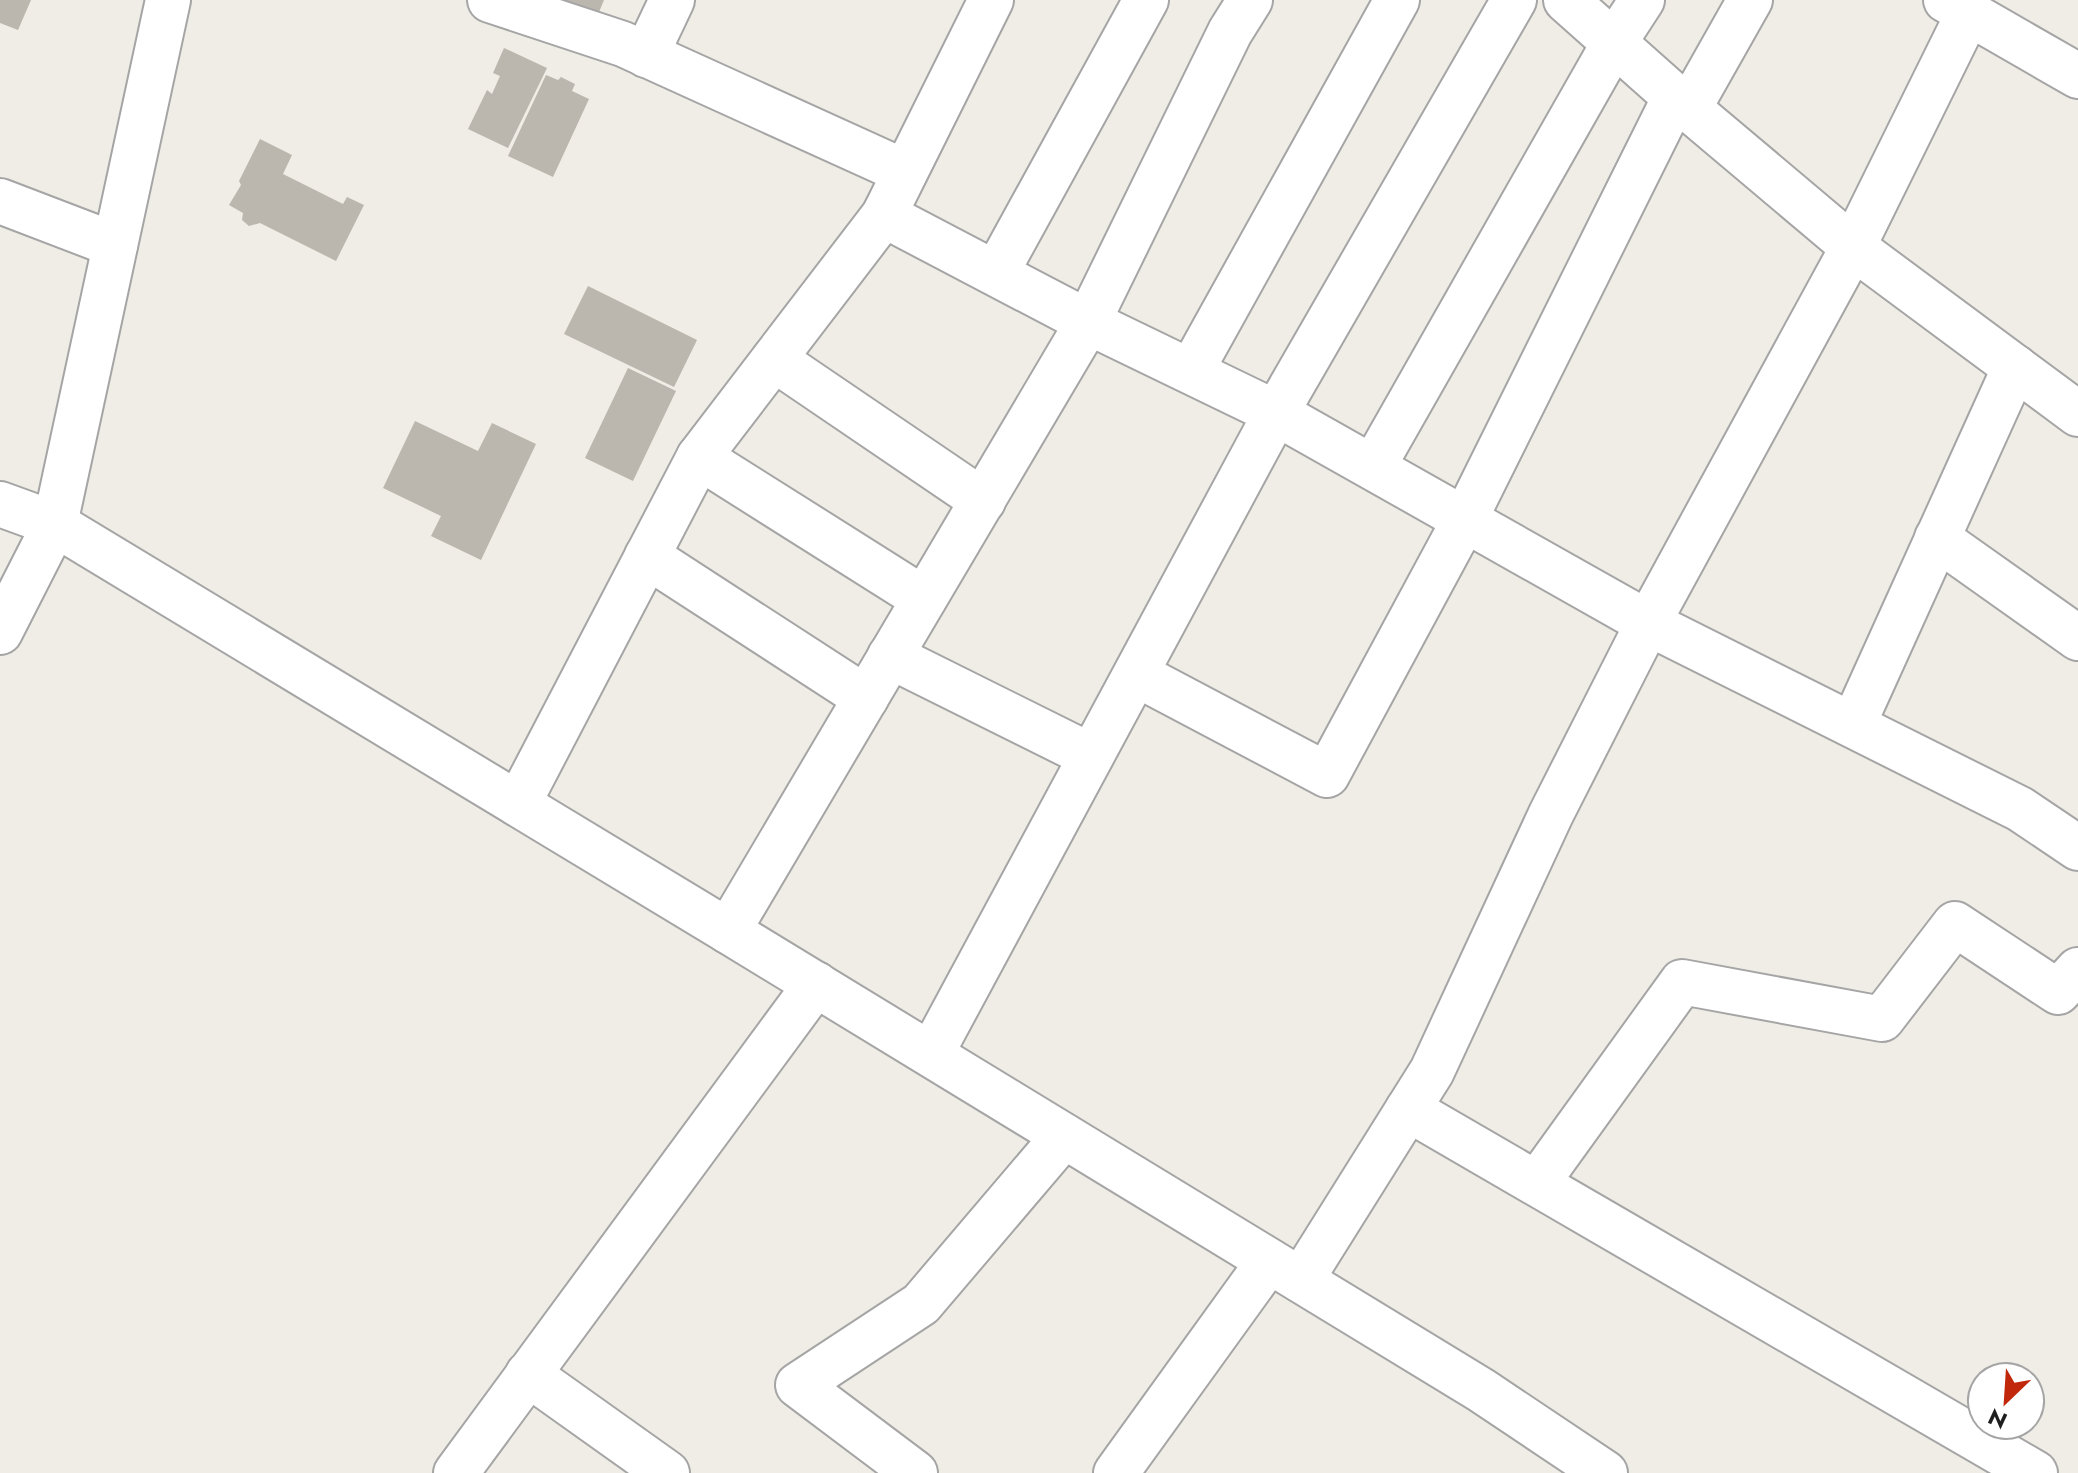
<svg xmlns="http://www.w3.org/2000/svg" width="2078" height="1473" viewBox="0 0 2078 1473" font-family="Jost,sans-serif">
<rect width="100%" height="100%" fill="#efede5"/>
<g fill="#bbb6ae">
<path d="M 0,0 L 31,0 L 18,30 L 0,23 Z"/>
<path d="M 564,0 L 604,0 L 599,12 Z"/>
<path d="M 504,48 L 547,68 L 508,148 L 468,129 L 487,90 L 492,94 L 500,76 L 493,73 Z"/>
<path d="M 546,75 L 558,80 L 561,77 L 575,84 L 572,91 L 589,99 L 553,177 L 508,156 Z"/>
<path d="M 260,139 L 292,155 L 283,174 L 343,204 L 347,197 L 364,205 L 336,261 L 260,223 L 249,226 L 242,220 L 243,213 L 229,205 L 241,185 L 239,181 Z"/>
<path d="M 588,286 L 697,340 L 674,387 L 564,334 Z"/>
<path d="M 628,368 L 676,391 L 633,481 L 585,458 Z"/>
<path d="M 415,421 L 478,451 L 492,423 L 536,444 L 481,560 L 431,536 L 441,516 L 383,488 Z"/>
</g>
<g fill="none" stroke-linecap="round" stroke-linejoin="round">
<g stroke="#a5a5a5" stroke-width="48">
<g id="minor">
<path d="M 490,0 L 623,44 L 905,172"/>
<path d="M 1566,0 L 1675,97 L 1853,247 L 2078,414"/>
<path d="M 1946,0 L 2078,76"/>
<path d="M 646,55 L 672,0"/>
<path d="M 1689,108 L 1750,0"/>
<path d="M 0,201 L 115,245"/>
<path d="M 884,215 L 1088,322 L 1276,413 L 1648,623 L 2020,809 L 2078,848"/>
<path d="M 996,273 L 1146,0"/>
<path d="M 774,359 L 983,501"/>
<path d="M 1191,371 L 1397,0"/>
<path d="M 699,457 L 924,599"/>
<path d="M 1373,467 L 1614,43 L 1642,0"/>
<path d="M 0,504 L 55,524 L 728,931 L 1481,1390 L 1605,1473"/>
<path d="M 1937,538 L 2078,638"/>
<path d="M 647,556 L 866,698"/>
<path d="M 0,632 L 55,524 L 168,0"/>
<path d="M 890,656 L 1091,756"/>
<path d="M 1136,674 L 1327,775 L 1465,519 L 1675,97"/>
<path d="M 1853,725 L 2015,367"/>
<path d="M 518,804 L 699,457 L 884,215 L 991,0"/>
<path d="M 728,931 L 1088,322 L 1230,32 L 1250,0"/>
<path d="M 931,1054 L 1276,413 L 1514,0"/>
<path d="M 1408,1109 L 2035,1473"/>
<path d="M 1537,1183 L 1682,982 L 1882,1019 L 1955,924 L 2058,992 L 2078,970"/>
<path d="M 1301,1280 L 1432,1071 L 1551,814 L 1648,623 L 1853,247 L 1968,14"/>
<path d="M 528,1374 L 667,1473"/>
<path d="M 456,1473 L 816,984"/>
<path d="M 915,1473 L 798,1385 L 921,1304 L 1064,1136"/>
<path d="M 1116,1473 L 1269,1261"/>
</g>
</g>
<use href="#minor" stroke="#fff" stroke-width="44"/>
</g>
<g transform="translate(2006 1401) rotate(205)"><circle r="38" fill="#ffffff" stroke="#a5a5a5" stroke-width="2"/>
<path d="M0-6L14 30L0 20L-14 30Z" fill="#c1270b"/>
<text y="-12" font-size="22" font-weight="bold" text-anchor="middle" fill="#1e1e1e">N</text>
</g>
</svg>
